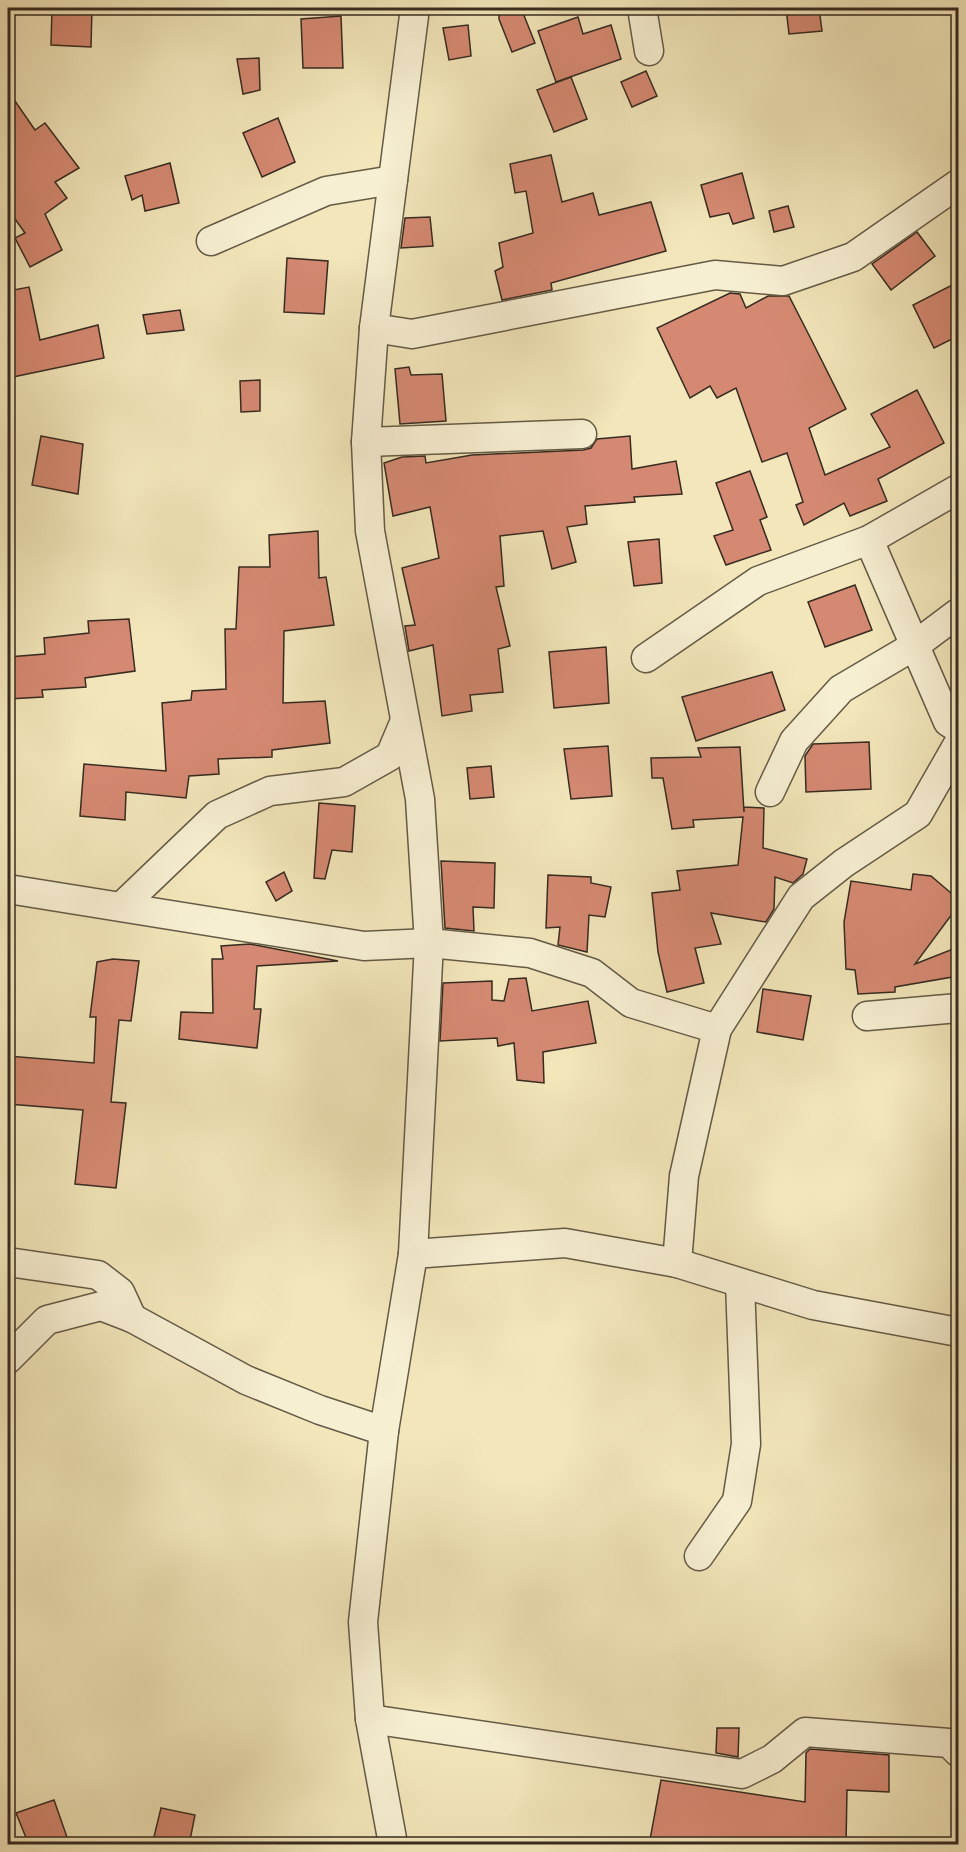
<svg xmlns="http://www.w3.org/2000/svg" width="966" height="1852" viewBox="0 0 966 1852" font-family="'IM FELL English',serif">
<rect width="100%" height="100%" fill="#f2e6ba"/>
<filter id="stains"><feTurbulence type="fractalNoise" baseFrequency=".00333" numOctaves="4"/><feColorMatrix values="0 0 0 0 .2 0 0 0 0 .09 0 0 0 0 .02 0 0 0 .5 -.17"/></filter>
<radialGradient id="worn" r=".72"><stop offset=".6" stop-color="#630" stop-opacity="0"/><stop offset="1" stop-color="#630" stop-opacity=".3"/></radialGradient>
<g fill="#d58972" stroke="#362b20" stroke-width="1.5">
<path d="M 52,8 L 92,8 L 91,47 L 51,45 Z"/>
<path d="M 507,8 L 521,8 L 535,43 L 512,52 L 499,19 L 499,10 Z"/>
<path d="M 786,8 L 819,8 L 822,31 L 789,34 Z"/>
<path d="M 341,16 L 343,68 L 303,68 L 301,19 Z"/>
<path d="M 578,17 L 583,34 L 611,25 L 621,59 L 556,82 L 538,31 Z"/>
<path d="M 468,25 L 471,56 L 449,60 L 443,28 Z"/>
<path d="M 259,58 L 260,90 L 243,94 L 237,59 Z"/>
<path d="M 646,71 L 657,96 L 632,107 L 621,82 Z"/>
<path d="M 571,77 L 587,119 L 554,132 L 537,90 Z"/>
<path d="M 8,91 L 35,130 L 45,123 L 79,168 L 55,182 L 67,198 L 45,214 L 62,250 L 30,267 L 15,238 L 25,233 L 8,209 Z"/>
<path d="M 278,118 L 295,162 L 262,177 L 243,133 Z"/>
<path d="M 551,155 L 562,202 L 593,193 L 599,215 L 651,202 L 666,251 L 551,283 L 552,290 L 502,300 L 495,271 L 503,267 L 499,243 L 533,233 L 526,191 L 515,193 L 510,164 Z"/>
<path d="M 170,163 L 179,203 L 145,211 L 142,195 L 132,200 L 125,176 Z"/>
<path d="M 742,173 L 754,218 L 733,224 L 729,213 L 710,217 L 701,185 Z"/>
<path d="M 788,206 L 794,227 L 774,232 L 769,211 Z"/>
<path d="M 430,217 L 433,246 L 401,248 L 405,218 Z"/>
<path d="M 917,232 L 935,256 L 891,290 L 872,264 Z"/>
<path d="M 287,258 L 328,261 L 324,314 L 284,312 Z"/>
<path d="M 958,282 L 958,336 L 934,348 L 913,305 Z"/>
<path d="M 29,287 L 40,340 L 98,325 L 104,358 L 8,378 L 8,291 Z"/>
<path d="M 730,293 L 740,294 L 746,308 L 768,296 L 789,296 L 811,339 L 846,409 L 809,428 L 825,475 L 890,447 L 871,414 L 917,390 L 944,443 L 878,479 L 887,501 L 850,516 L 844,503 L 804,525 L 796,505 L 803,502 L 787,453 L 762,462 L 736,388 L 717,398 L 710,386 L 690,398 L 657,328 Z"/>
<path d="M 180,310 L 184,330 L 147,334 L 143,315 Z"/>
<path d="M 409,367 L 411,375 L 442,374 L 446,421 L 400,424 L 395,369 Z"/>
<path d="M 260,380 L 260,411 L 241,412 L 240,381 Z"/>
<path d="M 41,436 L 83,444 L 78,494 L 32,485 Z"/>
<path d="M 630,436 L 632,469 L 676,461 L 682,494 L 634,497 L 635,502 L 585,506 L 587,524 L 567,527 L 576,562 L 552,569 L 543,531 L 500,536 L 504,586 L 496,587 L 510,646 L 498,649 L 503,692 L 470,695 L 472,711 L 442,716 L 433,645 L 409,651 L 405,626 L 415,625 L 402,568 L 439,558 L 430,507 L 393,516 L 384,463 L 402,457 L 425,456 L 426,463 L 472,455 L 583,450 L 591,448 L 597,439 Z"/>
<path d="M 750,471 L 767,517 L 760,520 L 771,550 L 726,565 L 714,536 L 733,530 L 716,483 Z"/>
<path d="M 318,531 L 319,578 L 326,577 L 334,625 L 284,631 L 283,703 L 325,701 L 330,743 L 272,750 L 272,757 L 218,759 L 219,774 L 189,776 L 186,798 L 126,792 L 125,820 L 80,816 L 84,764 L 166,771 L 162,703 L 191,700 L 192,691 L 226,689 L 225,629 L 236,629 L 239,567 L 270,567 L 269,535 Z"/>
<path d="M 659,539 L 662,583 L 634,586 L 628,542 Z"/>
<path d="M 855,585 L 872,630 L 825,647 L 808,602 Z"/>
<path d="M 129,619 L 135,671 L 85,678 L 86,687 L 42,690 L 43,697 L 8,699 L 8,657 L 45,654 L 44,638 L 89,633 L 88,621 Z"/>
<path d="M 606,647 L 609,703 L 554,708 L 549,652 Z"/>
<path d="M 772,672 L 785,710 L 696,741 L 682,697 Z"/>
<path d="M 869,742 L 871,789 L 806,792 L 805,756 L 813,744 Z"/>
<path d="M 608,746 L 612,796 L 571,799 L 564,749 Z"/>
<path d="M 740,747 L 744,812 L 744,807 L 764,808 L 763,848 L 807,859 L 803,874 L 793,883 L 775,877 L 774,909 L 766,922 L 711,913 L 721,944 L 695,948 L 704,983 L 667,992 L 658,952 L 652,893 L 680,890 L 677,871 L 738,865 L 743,817 L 693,820 L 694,827 L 672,829 L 663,778 L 652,778 L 651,758 L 701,757 L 698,748 Z"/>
<path d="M 491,766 L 494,797 L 470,799 L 467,768 Z"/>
<path d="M 319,803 L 355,806 L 352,852 L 332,850 L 325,879 L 314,878 Z"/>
<path d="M 441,861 L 495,863 L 494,908 L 473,907 L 474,931 L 445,928 Z"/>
<path d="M 284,872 L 292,891 L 276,901 L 266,882 Z"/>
<path d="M 913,874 L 931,876 L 958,899 L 958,906 L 915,964 L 958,947 L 958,976 L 895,987 L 895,992 L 858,994 L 855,970 L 846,969 L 844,922 L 851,881 L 911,890 Z"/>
<path d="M 548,875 L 591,877 L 591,883 L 611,887 L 605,917 L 589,915 L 587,952 L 558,945 L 560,927 L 546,928 Z"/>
<path d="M 250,944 L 338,961 L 257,966 L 254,1009 L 261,1009 L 257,1048 L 179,1039 L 181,1012 L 213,1013 L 212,959 L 223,959 L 221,946 Z"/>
<path d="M 113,959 L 139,961 L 131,1021 L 119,1020 L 111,1102 L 126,1103 L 116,1188 L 75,1184 L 83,1110 L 8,1104 L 8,1056 L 94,1063 L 96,1017 L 90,1017 L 97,962 Z"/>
<path d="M 526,978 L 532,1011 L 588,1001 L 596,1043 L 543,1052 L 544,1083 L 517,1080 L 514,1043 L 498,1046 L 497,1038 L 440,1041 L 443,983 L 492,981 L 492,1000 L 504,1001 L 509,979 Z"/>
<path d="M 763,989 L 811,996 L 803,1040 L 757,1032 Z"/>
<path d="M 717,1728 L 739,1728 L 738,1757 L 716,1753 Z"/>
<path d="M 810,1749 L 889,1755 L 889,1792 L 847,1790 L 846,1845 L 649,1845 L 661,1780 L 805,1802 L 806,1753 Z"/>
<path d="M 54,1800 L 68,1840 L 56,1845 L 29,1845 L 16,1813 Z"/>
<path d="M 161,1808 L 195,1815 L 189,1845 L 152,1845 Z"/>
</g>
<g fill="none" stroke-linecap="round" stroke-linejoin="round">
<g stroke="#655a46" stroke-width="31">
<g id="street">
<path d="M 642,8 L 649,51"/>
<path d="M 211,241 L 326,191 L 393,180"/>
<path d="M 374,328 L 412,334 L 715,275 L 783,281 L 853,257 L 958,184"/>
<path d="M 366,442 L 582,434"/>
<path d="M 869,540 L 948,722 L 958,728"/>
<path d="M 646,658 L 758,581 L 869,540 L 958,489"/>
<path d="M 770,792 L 794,741 L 841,689 L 914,646 L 958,613"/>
<path d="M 8,889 L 364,946 L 429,943 L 530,953 L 592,973 L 631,1003 L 717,1029"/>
<path d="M 122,906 L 217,815 L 270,791 L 344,782 L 390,756 L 404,723"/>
<path d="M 867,1016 L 958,1008"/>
<path d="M 413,1254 L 565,1243 L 677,1263 L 813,1305 L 958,1332"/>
<path d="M 8,1262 L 98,1275 L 120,1292 L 132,1318 L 246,1380 L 320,1410 L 384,1431"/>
<path d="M 677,1263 L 684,1176 L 717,1029 L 801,897 L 844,863 L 918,814 L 958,744"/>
<path d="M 8,1359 L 47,1320 L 101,1306 L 132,1318"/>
<path d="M 699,1556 L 737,1501 L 746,1444 L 740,1283"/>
<path d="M 370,1719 L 742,1774 L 772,1759 L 805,1732 L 949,1743 L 958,1752"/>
<path d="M 393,1844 L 370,1719 L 363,1622 L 384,1431 L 413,1254 L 429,943 L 420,799 L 370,531 L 366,442 L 374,328 L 415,8"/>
</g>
</g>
<use href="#street" stroke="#f7efd2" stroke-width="28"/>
</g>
<rect width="966" height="1852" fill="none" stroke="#f2e6ba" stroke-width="30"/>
<rect x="9" y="9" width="948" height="1834" fill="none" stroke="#362b20" stroke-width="3"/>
<rect x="15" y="15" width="936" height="1822" fill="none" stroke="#362b20" stroke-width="1.5"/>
<rect width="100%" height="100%" filter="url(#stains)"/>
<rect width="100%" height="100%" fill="url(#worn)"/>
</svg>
